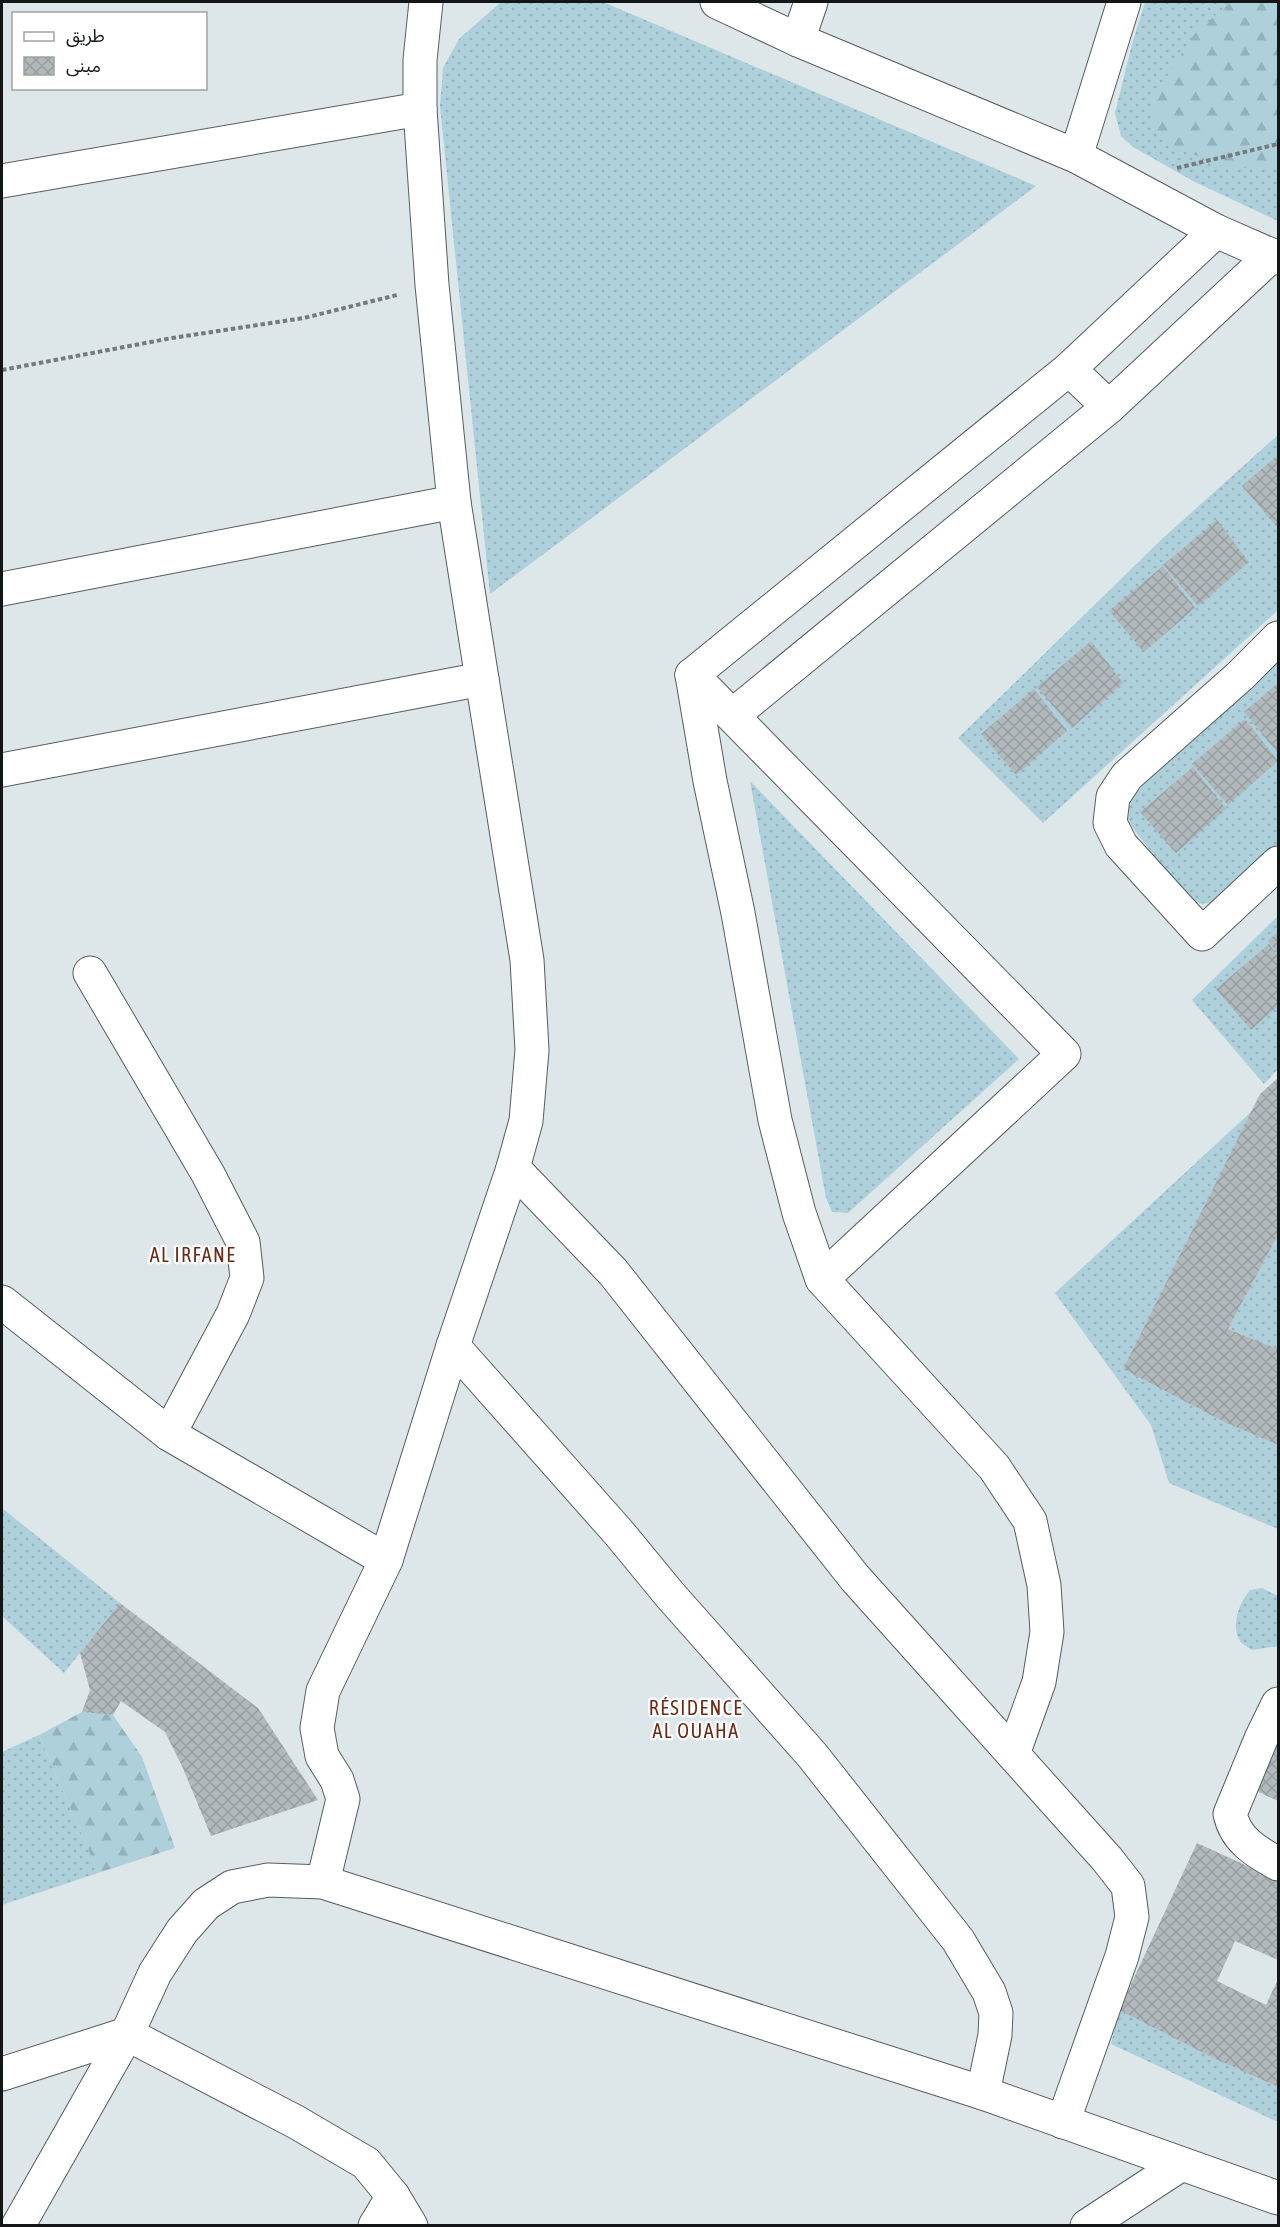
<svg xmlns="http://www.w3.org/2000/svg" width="1280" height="2227" viewBox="0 0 1280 2227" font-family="'Asap Condensed','Noto Sans Arabic',sans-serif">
<defs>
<pattern id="grass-dots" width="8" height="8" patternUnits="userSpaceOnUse" patternTransform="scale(1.5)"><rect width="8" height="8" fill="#add0db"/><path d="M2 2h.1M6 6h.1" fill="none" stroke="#94b2bb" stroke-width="1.8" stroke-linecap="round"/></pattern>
<pattern id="forest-firs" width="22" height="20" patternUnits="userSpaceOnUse" patternTransform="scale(1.5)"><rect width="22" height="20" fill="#add0db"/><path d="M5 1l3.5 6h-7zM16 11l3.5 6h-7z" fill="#94b2bb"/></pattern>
<pattern id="building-cross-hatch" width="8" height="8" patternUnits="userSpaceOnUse" patternTransform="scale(1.5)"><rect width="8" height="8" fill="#b1b9bc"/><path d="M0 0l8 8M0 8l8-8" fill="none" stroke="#979ea1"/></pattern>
</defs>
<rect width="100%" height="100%" fill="#dde6e9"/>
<g fill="url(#grass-dots)">
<path d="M 501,2 L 603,2 L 1036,186 L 490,594 L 440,106 L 443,68 L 459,39 Z"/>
<path d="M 1145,2 L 1278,2 L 1278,221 L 1193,181 L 1133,147 L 1121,136 L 1115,113 L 1132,44 Z"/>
<path d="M 1278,435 L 1278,610 L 1043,823 L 958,738 L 1163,538 Z"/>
<path d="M 1278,661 L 1278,844 L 1217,901 C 1203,905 1196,905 1185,896 L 1129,823 C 1126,806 1132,798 1143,785 Z"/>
<path d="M 750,781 L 1019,1059 L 848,1213 L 832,1212 L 826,1198 Z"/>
<path d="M 1278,916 L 1278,1069 L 1264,1084 L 1192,1000 Z"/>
<path d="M 1252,1111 L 1123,1369 L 1224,1422 L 1278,1445 L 1278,1529 L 1169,1483 L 1151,1425 L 1055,1293 Z"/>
<path d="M 1278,1235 L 1278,1349 L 1228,1329 Z"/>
<path d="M 2,1508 L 120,1603 L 64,1673 L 2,1616 Z"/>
<path d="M 1262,1588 L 1278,1596 L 1278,1646 L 1252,1650 C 1248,1647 1242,1644 1240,1641 C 1230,1625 1240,1602 1250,1590 Z"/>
<path d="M 39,1735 L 98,1873 L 2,1905 L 2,1752 Z"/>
<path d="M 1119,2010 L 1211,2057 L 1278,2087 L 1278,2122 L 1111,2044 Z"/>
</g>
<g fill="url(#forest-firs)">
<path d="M 1231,2 L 1278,2 L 1278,168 L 1227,168 L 1173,146 L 1154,130 L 1151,101 L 1196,32 Z"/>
<path d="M 82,1712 L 113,1715 L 142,1757 L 175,1848 L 98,1873 L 39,1735 Z"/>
</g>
<g fill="url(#building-cross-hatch)">
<path d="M 1278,455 L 1278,526 L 1277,527 L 1242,486 Z"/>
<path d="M 1217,520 L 1249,562 L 1198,606 L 1163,565 Z"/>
<path d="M 1163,566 L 1195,608 L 1144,652 L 1109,611 Z"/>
<path d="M 1091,641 L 1123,683 L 1072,728 L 1037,687 Z"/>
<path d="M 1278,683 L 1278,753 L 1244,712 Z"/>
<path d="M 1034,689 L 1067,731 L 1016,775 L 981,734 Z"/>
<path d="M 1245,719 L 1278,761 L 1228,805 L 1192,764 Z"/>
<path d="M 1193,767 L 1226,809 L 1176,853 L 1140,812 Z"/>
<path d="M 1278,932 L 1278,953 L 1268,941 Z"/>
<path d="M 1269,944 L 1278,956 L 1278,1006 L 1251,1030 L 1216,989 Z"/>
<path d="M 1278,1078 L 1278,1235 L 1228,1329 L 1278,1349 L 1278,1445 L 1224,1422 L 1123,1369 L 1260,1094 Z"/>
<path d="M 120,1603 L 258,1708 L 318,1800 L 211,1836 L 182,1766 L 165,1732 L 121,1701 L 113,1715 L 82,1712 L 90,1690 L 80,1653 Z"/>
<path d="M 1278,1729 L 1278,1801 L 1250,1788 Z"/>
<path d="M 1197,1843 L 1278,1880 L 1278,1960 L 1235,1941 L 1217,1981 L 1266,2005 L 1278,1979 L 1278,2087 L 1211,2057 L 1119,2010 Z"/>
</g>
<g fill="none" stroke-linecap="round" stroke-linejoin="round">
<g stroke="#565d60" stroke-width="35">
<g id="minor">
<path d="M 717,2 L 798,40 L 1076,156 L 1216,231 L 1278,258"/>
<path d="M 798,40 L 811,2"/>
<path d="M 1076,156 L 1124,2"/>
<path d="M 2,181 L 420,109"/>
<path d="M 1069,369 L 1109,407"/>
<path d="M 2,589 L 454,502"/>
<path d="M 1278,638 L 1240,676 L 1127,776 L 1113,797 L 1110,823 L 1121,845 L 1202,934 L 1278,863"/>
<path d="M 692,675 L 710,781 L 738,913 L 775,1120 L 799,1213 L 822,1279 L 994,1467 L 1030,1521 L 1044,1585 L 1047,1632 L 1039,1682 L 1013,1754"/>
<path d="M 692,675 L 1064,1054 L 822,1279"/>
<path d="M 692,675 L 1069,369 L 1216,231"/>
<path d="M 733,715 L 1109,407 L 1272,255"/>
<path d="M 2,770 L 482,679 L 454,502 L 432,285 L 420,109 L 420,60 L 426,2"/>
<path d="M 90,973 L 208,1174 L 243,1242 L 247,1278 L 233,1314 L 169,1434"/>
<path d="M 513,1168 L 613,1272 L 855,1578 L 1107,1859 L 1128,1886 L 1132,1917 L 1122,1956 L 1063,2122"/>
<path d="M 2,1302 L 169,1434 L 386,1560"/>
<path d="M 453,1346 L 619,1533 L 670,1595 L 812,1755 L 958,1940 L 989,1992 L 996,2013 L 995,2035 L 983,2093"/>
<path d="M 1278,1704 L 1261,1739 L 1230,1814 C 1236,1841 1257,1852 1278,1864"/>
<path d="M 323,1882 L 343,1799 L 337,1780 L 322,1756 L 317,1728 L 323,1691 L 386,1560 L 453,1346 L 513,1168 L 526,1121 L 532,1050 L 527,960 L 482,679"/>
<path d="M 2,2074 L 127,2034 L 296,2122 L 366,2163 L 393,2196 L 411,2226"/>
<path d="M 18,2226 L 127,2034 L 155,1973 L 182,1931 L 206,1904 L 232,1887 L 268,1880 L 323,1882 L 983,2093 L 1278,2198"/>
<path d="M 375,2226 L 393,2196"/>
<path d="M 1087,2226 L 1180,2165"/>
</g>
</g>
<g stroke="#757b7d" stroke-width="4" stroke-dasharray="4.5 3" stroke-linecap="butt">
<path d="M 1177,168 L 1278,144"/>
<path d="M 2,370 L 172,338 L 304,318 L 397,295"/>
</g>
<use href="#minor" stroke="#fff" stroke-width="33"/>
</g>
<g text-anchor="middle" stroke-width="4.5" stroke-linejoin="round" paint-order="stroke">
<g font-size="20" letter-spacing="1.5" fill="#6d2b15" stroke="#fff">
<text x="193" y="1262">AL IRFANE</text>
<text x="696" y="1715">RÉSIDENCE<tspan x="696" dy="23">AL OUAHA</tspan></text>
</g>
</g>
<rect width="1280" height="2227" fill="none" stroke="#131617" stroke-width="6"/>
<rect x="12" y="12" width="195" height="78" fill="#ffffff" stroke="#a1a2a2" stroke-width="1.5"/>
<rect x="24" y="32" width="30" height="9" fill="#ffffff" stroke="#a1a2a2" stroke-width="1.5"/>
<text x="66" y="42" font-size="18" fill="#131617">طريق</text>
<rect x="24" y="57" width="30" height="18" fill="url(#building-cross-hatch)" stroke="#a1a2a2" stroke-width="1.5"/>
<text x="66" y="72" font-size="18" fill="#131617">مبنى</text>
</svg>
